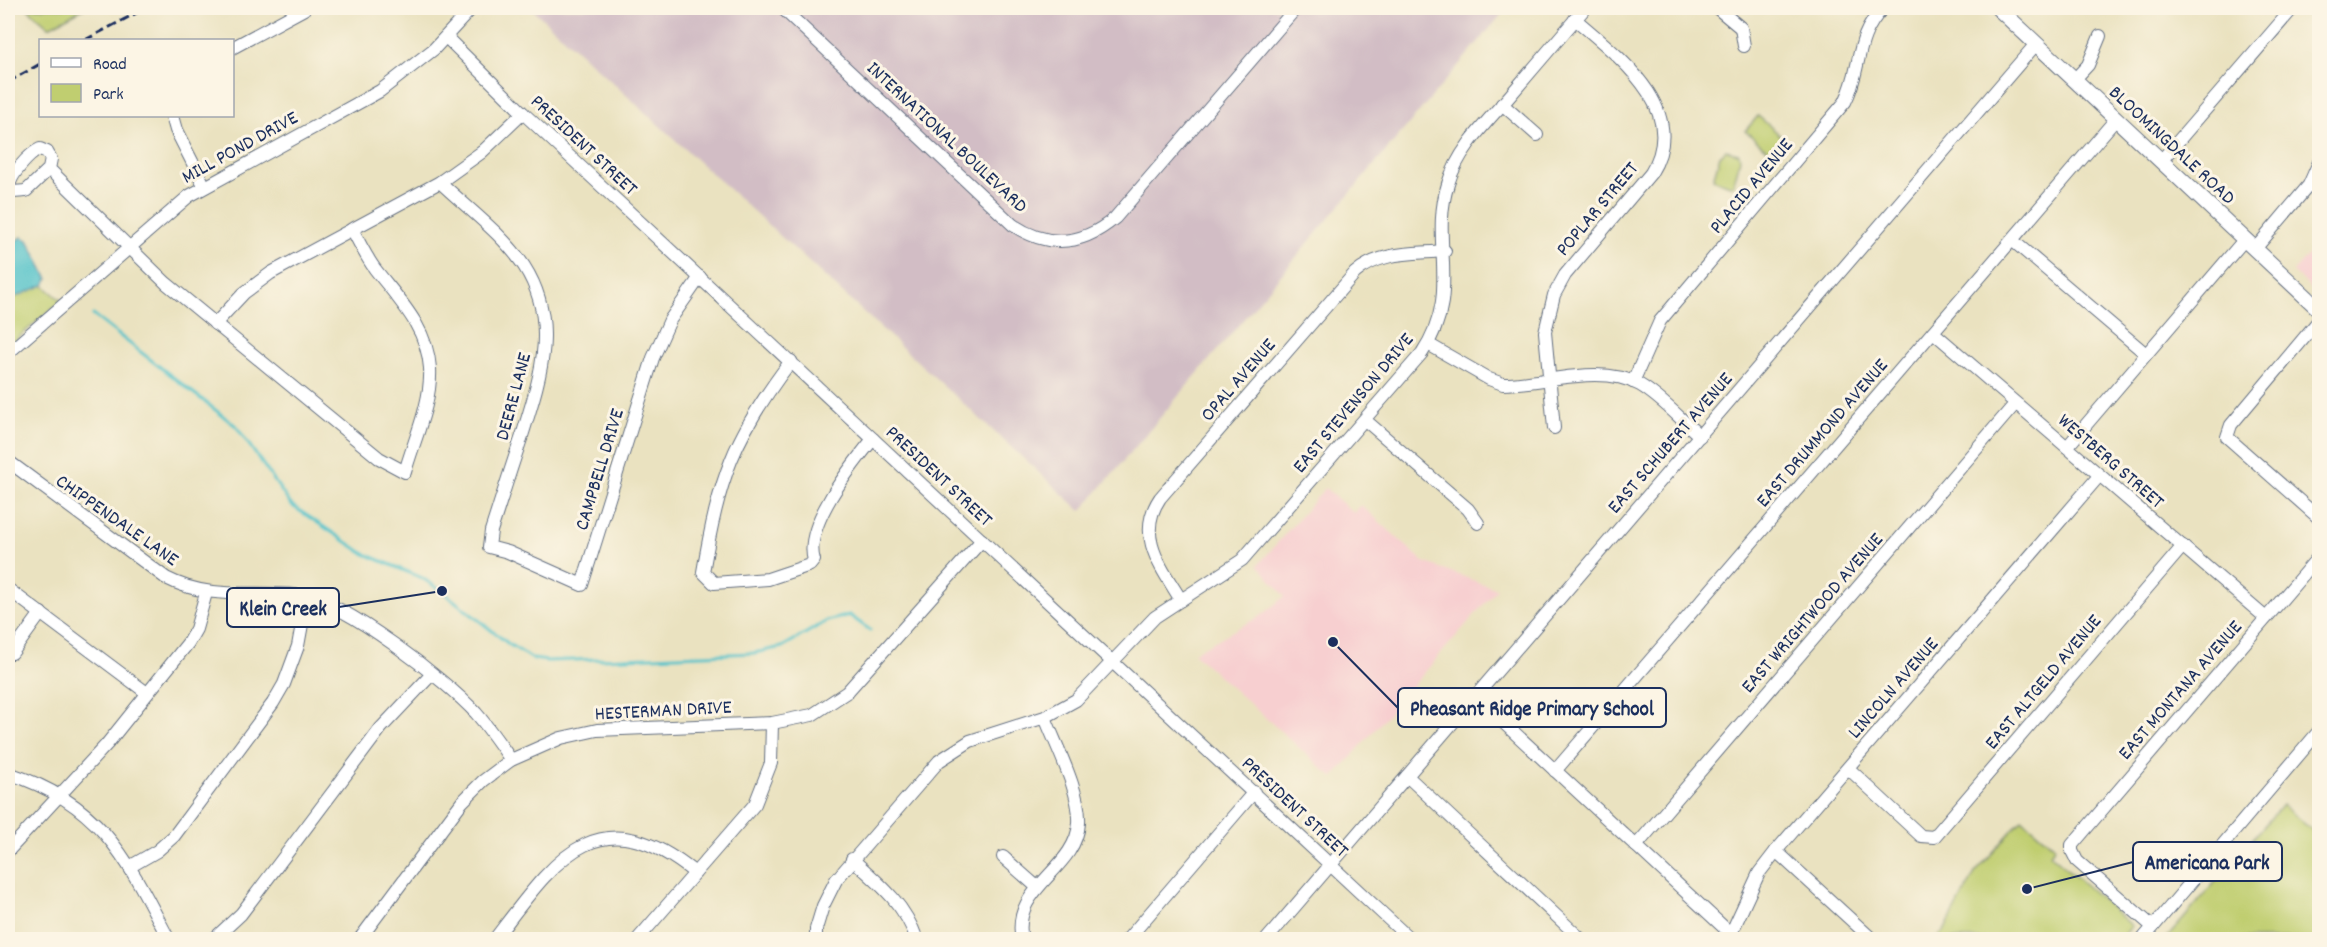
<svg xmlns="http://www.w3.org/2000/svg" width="2327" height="947" viewBox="0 0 2327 947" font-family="Dekko,sans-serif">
<rect width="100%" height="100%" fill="#fcf5e5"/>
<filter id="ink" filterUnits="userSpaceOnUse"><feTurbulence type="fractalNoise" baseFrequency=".0167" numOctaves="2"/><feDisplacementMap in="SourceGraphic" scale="12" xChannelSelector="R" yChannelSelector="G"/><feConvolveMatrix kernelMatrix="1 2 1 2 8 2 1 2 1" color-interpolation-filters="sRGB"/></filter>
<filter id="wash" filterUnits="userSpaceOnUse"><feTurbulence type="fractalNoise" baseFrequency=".008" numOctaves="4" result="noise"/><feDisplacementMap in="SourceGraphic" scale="24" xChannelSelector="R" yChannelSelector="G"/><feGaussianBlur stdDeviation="1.35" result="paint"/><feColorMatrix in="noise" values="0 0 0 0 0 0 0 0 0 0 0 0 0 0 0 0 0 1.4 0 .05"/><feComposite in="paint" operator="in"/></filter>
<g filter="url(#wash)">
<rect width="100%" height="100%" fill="#eae2c0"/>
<g fill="#f7cfd0">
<path d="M 2319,242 L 2319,296 L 2293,272 Z"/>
<path d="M 1325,488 L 1354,513 L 1361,505 L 1424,562 L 1497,589 L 1333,778 L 1193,653 L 1262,615 L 1285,596 L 1258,565 Z"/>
</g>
<path fill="#d2bdc5" d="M 531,8 L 1507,8 L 1081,511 Z"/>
<g fill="#c0ce70" stroke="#6e7e67" stroke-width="1.5">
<path d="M 27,8 L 85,8 L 49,27 Z"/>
<path d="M 1758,116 L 1786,140 L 1774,155 L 1745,131 Z"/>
<path d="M 1726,150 L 1739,153 L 1740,160 L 1733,186 L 1713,179 L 1720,156 Z"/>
<path d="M 8,256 L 62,301 L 8,346 Z"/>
<path d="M 2282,805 L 2319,836 L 2319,939 L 2166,939 Z"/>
<path d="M 2022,819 L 2055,847 L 2050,854 L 2132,926 L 2120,939 L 1935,939 L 1944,931 L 1975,873 Z"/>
</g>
<path fill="#55c3ca" stroke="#387994" stroke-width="1.5" d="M 22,237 L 28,240 L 48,279 L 44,285 L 8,300 L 8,245 Z"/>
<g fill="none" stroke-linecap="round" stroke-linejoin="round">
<path stroke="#55c3ca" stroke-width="3" d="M 93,315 L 236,426 L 291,505 L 363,553 L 422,578 L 442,591 L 510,645 L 533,659 L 547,661 L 754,653 L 782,647 L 827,621 L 849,615 L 870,630"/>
</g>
</g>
<g filter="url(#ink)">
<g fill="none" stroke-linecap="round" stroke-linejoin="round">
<g stroke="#636e80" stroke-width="14">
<g id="minor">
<path d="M 782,8 L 1013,225 C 1049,249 1083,245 1115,218 L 1296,8"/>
<path d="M 1717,8 L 1741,28 L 1744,46"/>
<path d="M 446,37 L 523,113 L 1411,940"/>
<path d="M 232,48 L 304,9"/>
<path d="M 2074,80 L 2088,65 L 2100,36"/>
<path d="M 1502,104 L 1537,135"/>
<path d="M 172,116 L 176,130 L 204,185"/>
<path d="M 2161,161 L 2293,8"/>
<path d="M 49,169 L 26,191 L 13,192 L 9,188 C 9,176 29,154 40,149 L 47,152 L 51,159 L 49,169 L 166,283 L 379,458 L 405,472 C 414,440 432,402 430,368 C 427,327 399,300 375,269 C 366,257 359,242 352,229"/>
<path d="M 440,182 C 467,208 503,234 524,266 C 560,322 540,378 522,436 C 511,468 501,500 491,531 L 489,547 L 508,552 L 582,585 L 653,358 L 670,320 L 700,277"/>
<path d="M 2012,240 L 2146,354"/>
<path d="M 2255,249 L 2309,185 L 2320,160"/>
<path d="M 2320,319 L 2231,425 L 2227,437 L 2320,519"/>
<path d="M 215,324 L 244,293 L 271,273 L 440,182 L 482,152 L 523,113"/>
<path d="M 1933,332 L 2266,618"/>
<path d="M 1428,344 L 1489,379 L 1503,384 C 1545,384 1601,363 1640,385 C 1662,398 1680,419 1700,436"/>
<path d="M 8,353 L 189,196 L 380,91 L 434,49 L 472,8"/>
<path d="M 791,361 C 733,437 719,479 703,572 L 714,583 L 768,579 L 810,565 L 814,560 C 803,526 852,465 873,439"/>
<path d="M 1633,382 L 1660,321 L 1845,102 C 1863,67 1853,40 1883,8"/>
<path d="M 1365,420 L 1468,509 L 1478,523"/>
<path d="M 1554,428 L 1545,332 L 1554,295 L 1565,275 L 1651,173 C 1691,110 1618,56 1575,19"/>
<path d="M 2067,447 L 2244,240"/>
<path d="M 8,461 L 166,578 C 212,602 256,589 304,596 C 346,603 446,680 476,713 C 489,728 500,744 511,760"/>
<path d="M 8,589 L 147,693"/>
<path d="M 1181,600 C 1161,567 1135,535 1160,498 L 1355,273 C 1380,251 1413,254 1445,251"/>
<path d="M 12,653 L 41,613"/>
<path d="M 1476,697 L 1731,934"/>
<path d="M 1848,768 L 1921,836 L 1934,837 L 2183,546"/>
<path d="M 1555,771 L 2116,119"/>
<path d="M 8,773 C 102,804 126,857 169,940"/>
<path d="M 1407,776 L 1582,940"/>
<path d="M 1636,846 L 2015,404"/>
<path d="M 8,851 L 107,744 L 188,643 L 196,629 L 206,593"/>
<path d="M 1776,851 L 1873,940"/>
<path d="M 1003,857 L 1037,887"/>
<path d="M 852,859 C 879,883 905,904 917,940"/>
<path d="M 131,866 L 157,851 L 174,836 L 273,703 L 284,684 L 298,646 L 307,597"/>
<path d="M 2153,927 L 2077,861 L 2072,851 L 2072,845 L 2320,555"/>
<path d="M 213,940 L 241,914 L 381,728 L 432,674"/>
<path d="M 359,940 L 462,802 L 483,781 L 511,760 L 561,738 L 597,730 L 772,723 L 812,715 L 847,692 L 982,540"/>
<path d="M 494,940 C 553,863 596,793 695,873"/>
<path d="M 637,940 L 755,804 L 771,763 L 772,723"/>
<path d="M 816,940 L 816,929 L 823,906 L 836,880 L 939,761 L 970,741 L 1045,717 L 1076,700 L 1155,617 L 1242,560 L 1422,353 C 1463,292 1429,243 1448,184 C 1458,150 1485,124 1508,98 C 1534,68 1559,38 1585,8"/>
<path d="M 1022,940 C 1010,887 1076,871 1079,823 C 1081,793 1056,746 1045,717"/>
<path d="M 1127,940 L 1254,792"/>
<path d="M 1266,940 L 2036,44"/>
<path d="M 1728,940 L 1759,873 L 1776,851 L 2099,476"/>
<path d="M 2142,940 L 2320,730"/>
</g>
</g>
<g stroke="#636e80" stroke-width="17">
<path id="major" d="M 1998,8 L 2320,310"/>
</g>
<use href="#minor" stroke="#fff" stroke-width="12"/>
<use href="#major" stroke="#fff" stroke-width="15"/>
<g stroke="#1b2f5e" stroke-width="3" stroke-dasharray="9 4.5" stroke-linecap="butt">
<path d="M 85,40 L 146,8"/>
<path d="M 8,82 L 40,64"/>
</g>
</g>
</g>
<g text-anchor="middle" stroke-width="6" stroke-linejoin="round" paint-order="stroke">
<g font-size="20" fill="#1b2f5e" stroke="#fcf5e5">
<text transform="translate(948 136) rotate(43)" y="7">INTERNATIONAL BOULEVARD</text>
<text transform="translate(585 144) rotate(43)" y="7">PRESIDENT STREET</text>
<text transform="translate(2173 144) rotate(43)" y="7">BLOOMINGDALE ROAD</text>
<text transform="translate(239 146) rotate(-29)" y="7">MILL POND DRIVE</text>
<text transform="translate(1750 185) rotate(-50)" y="7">PLACID AVENUE</text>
<text transform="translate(1596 208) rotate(-50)" y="7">POPLAR STREET</text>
<text transform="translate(1237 379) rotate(-49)" y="7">OPAL AVENUE</text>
<text transform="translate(512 396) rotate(-75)" y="7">DEERE LANE</text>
<text transform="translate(1352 402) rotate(-50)" y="7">EAST STEVENSON DRIVE</text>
<text transform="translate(1821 432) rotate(-49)" y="7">EAST DRUMMOND AVENUE</text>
<text transform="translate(1669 442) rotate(-49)" y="7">EAST SCHUBERT AVENUE</text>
<text transform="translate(2112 460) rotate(41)" y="7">WESTBERG STREET</text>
<text transform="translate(598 469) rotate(-73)" y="7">CAMPBELL DRIVE</text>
<text transform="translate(940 475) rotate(43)" y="7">PRESIDENT STREET</text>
<text transform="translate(118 519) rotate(35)" y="7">CHIPPENDALE LANE</text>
<text transform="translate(1811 612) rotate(-49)" y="7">EAST WRIGHTWOOD AVENUE</text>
<text transform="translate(2042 681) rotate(-50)" y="7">EAST ALTGELD AVENUE</text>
<text transform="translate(1892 687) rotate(-49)" y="7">LINCOLN AVENUE</text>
<text transform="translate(2179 689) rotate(-49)" y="7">EAST MONTANA AVENUE</text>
<text transform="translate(663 709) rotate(-3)" y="7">HESTERMAN DRIVE</text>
<text transform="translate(1296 806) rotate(43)" y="7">PRESIDENT STREET</text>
</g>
</g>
<path fill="none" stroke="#1b2f5e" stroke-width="2" d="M442 591L339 607M1333 642L1398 708M2027 889L2133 862"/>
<g fill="#1b2f5e" stroke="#fcf5e5" stroke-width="2">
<circle cx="442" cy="591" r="6"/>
<circle cx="1333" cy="642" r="6"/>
<circle cx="2027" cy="889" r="6"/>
</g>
<g fill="#fcf5e5" stroke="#1b2f5e" stroke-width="2">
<rect x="227" y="588" width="112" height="39" rx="6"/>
<rect x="1398" y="688" width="268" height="39" rx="6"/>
<rect x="2133" y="842" width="149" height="39" rx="6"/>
</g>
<g font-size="21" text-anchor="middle" font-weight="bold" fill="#1b2f5e">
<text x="283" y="615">Klein Creek</text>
<text x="1532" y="715">Pheasant Ridge Primary School</text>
<text x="2207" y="869">Americana Park</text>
</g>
<rect width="2327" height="947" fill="none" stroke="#fcf5e5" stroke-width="30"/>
<rect x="39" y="39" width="195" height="78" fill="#fcf5e5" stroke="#a2a6af" stroke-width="1.5"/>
<rect x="51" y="58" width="30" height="9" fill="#ffffff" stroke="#a2a6af" stroke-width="1.5"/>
<text x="93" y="69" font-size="18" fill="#1b2f5e">Road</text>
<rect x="51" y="84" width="30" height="18" fill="#c0ce70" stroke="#a2a6af" stroke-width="1.5"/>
<text x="93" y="99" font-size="18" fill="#1b2f5e">Park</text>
</svg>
